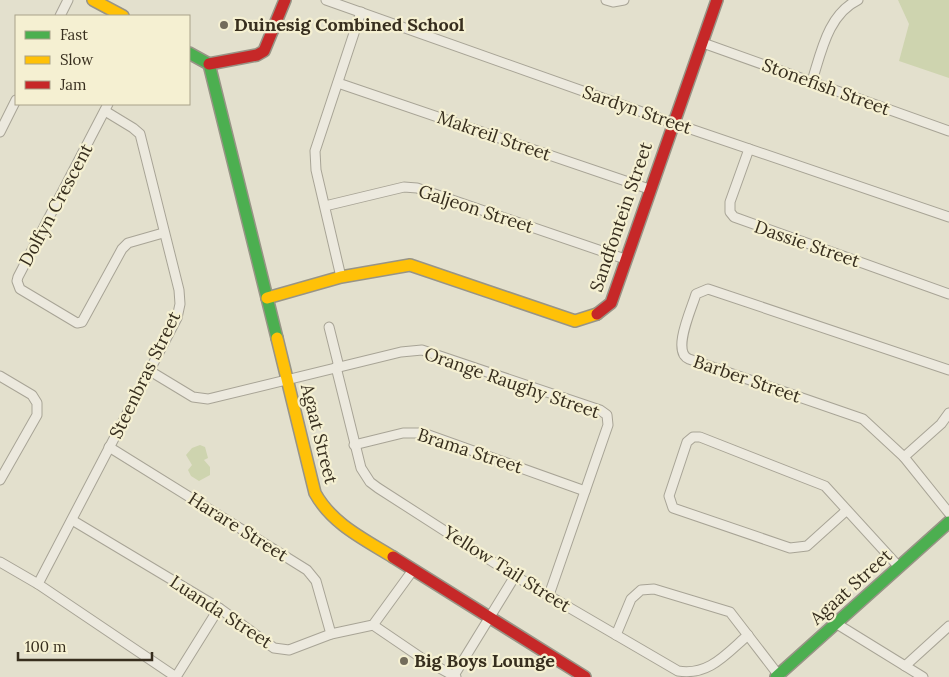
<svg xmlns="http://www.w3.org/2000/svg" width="949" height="677" viewBox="0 0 949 677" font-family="Lora,serif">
<rect width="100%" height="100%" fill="#e3e0cd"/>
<g fill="#ced4af">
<path d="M 898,0 L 949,0 L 949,78 L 899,61 L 909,24 Z"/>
<path d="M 200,445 L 205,447 L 208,458 L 204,460 L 210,467 L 210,475 L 199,481 L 191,476 L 188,470 L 192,465 L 186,455 L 192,448 Z"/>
</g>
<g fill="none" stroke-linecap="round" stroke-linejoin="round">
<g stroke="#a8a496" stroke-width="11">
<g id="street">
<path d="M 326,0 L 673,123 L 949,217"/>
<path d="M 606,0 L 613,2 L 624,0"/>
<path d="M 60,16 L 68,0"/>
<path d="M 703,43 L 949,131"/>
<path d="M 812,81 C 821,53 828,14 858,0"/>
<path d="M 338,83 L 649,189"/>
<path d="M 108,104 L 18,277 L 17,281 L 20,289 L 77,323 L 82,322 L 122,249 L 128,243 L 163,233"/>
<path d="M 0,132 L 16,100"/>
<path d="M 749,149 L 730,202 L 730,212 L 734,217 L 949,294"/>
<path d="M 325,206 L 404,187 L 417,188 L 625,259"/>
<path d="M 341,277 L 316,170 L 315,151 L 361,12"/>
<path d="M 329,327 L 339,367"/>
<path d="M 336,367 L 361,468 L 370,482 L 378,488 L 515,576 L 678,671 C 709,676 726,654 748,635"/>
<path d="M 949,370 L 708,289 L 696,294 C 692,308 671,352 689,359 L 863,419 L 904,457 L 949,513"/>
<path d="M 150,371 L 193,397 L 208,399 L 401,352 L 422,350 L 600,410 L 607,415 L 608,425 L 549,595"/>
<path d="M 0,376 L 32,395 L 37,403 L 37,415 L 0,480"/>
<path d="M 354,445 L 403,433 L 423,433 L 585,491"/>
<path d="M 109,447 L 307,570 L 316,581 L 331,634"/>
<path d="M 904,457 L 941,424 L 949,413"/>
<path d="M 847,510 L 807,546 L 790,548 L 673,508 L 669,496 L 687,442 L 693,437 L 700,437 L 825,486 L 899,567"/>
<path d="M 72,520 L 219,608 L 274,648 L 289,650 L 331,634 L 373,625 L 413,570"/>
<path d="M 0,562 L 38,584 L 176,677"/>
<path d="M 38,584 L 177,318 L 180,304 L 179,290 L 140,134 L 133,128 L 105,111"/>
<path d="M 837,624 L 923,677"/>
<path d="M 373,625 L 423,659 L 456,677"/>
<path d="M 616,635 L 631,599 L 641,590 L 654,589 L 730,612 L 780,677"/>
<path d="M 905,666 L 949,626"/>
<path d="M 176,677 L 219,608"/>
<path d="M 453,677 L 515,576"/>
</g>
</g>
<g stroke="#989486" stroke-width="14">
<g id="fast">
<path d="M 189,53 L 209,64"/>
<path d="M 209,64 L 277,338"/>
<path d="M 776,677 L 949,522"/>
</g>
</g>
<g stroke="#989486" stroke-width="14">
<g id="slow">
<path d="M 93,0 L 123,16"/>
<path d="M 267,298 L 341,277 L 410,265 L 575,321 L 597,314"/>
<path d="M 277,338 L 315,493 C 332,524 364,539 393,557"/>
</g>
</g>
<g stroke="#989486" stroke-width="14">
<g id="jam">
<path d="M 209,64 L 257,55 L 264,51 L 285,0"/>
<path d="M 597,314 L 611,303 L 717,0"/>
<path d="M 393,557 L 585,677"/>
</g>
</g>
<use href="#street" stroke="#ece9de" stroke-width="9"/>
<use href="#fast" stroke="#4caf50" stroke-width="11"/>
<use href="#slow" stroke="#ffc107" stroke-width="11"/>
<use href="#jam" stroke="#c62828" stroke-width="11"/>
</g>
<g fill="#736c5b" stroke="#f5f0d2" stroke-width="2">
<circle cx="224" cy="25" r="5"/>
<circle cx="404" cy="661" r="5"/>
</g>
<g text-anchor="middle" stroke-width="4.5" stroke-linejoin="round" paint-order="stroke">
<g font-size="18" font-weight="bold" fill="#372e1e" stroke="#f5f0d2" text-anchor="start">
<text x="234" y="31">Duinesig Combined School</text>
<text x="414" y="667">Big Boys Lounge</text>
</g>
<g font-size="18" fill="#372e1e" stroke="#f5f0d2">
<text transform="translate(826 87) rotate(20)" y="6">Stonefish Street</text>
<text transform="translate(637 110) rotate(19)" y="6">Sardyn Street</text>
<text transform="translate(494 136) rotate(19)" y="6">Makreil Street</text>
<text transform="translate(56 205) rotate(-62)" y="6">Dolfyn Crescent</text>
<text transform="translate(476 209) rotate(18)" y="6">Galjeon Street</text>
<text transform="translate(621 217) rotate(-71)" y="6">Sandfontein Street</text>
<text transform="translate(807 244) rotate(19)" y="6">Dassie Street</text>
<text transform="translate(145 375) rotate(-64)" y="6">Steenbras Street</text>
<text transform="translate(747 379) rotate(19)" y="6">Barber Street</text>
<text transform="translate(512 383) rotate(19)" y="6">Orange Raughy Street</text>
<text transform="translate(319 434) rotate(76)" y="6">Agaat Street</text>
<text transform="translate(470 451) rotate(18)" y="6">Brama Street</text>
<text transform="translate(238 527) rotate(32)" y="6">Harare Street</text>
<text transform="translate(507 569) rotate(32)" y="6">Yellow Tail Street</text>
<text transform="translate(851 587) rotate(-42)" y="6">Agaat Street</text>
<text transform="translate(221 612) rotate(33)" y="6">Luanda Street</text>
</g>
</g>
<rect x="15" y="15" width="175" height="90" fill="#f5f0d2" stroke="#a9a28a"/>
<rect x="25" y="31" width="25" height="8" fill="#4caf50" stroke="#a9a28a"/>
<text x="60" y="40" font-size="15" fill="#372e1e">Fast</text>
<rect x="25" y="56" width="25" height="8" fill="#ffc107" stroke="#a9a28a"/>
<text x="60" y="65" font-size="15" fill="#372e1e">Slow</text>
<rect x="25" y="81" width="25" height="8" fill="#c62828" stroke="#a9a28a"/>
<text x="60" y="90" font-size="15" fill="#372e1e">Jam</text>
<path d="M18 652v8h134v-8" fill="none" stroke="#372e1e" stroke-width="2.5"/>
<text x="25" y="652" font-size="15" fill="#372e1e" stroke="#f5f0d2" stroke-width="4" paint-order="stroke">100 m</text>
</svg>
